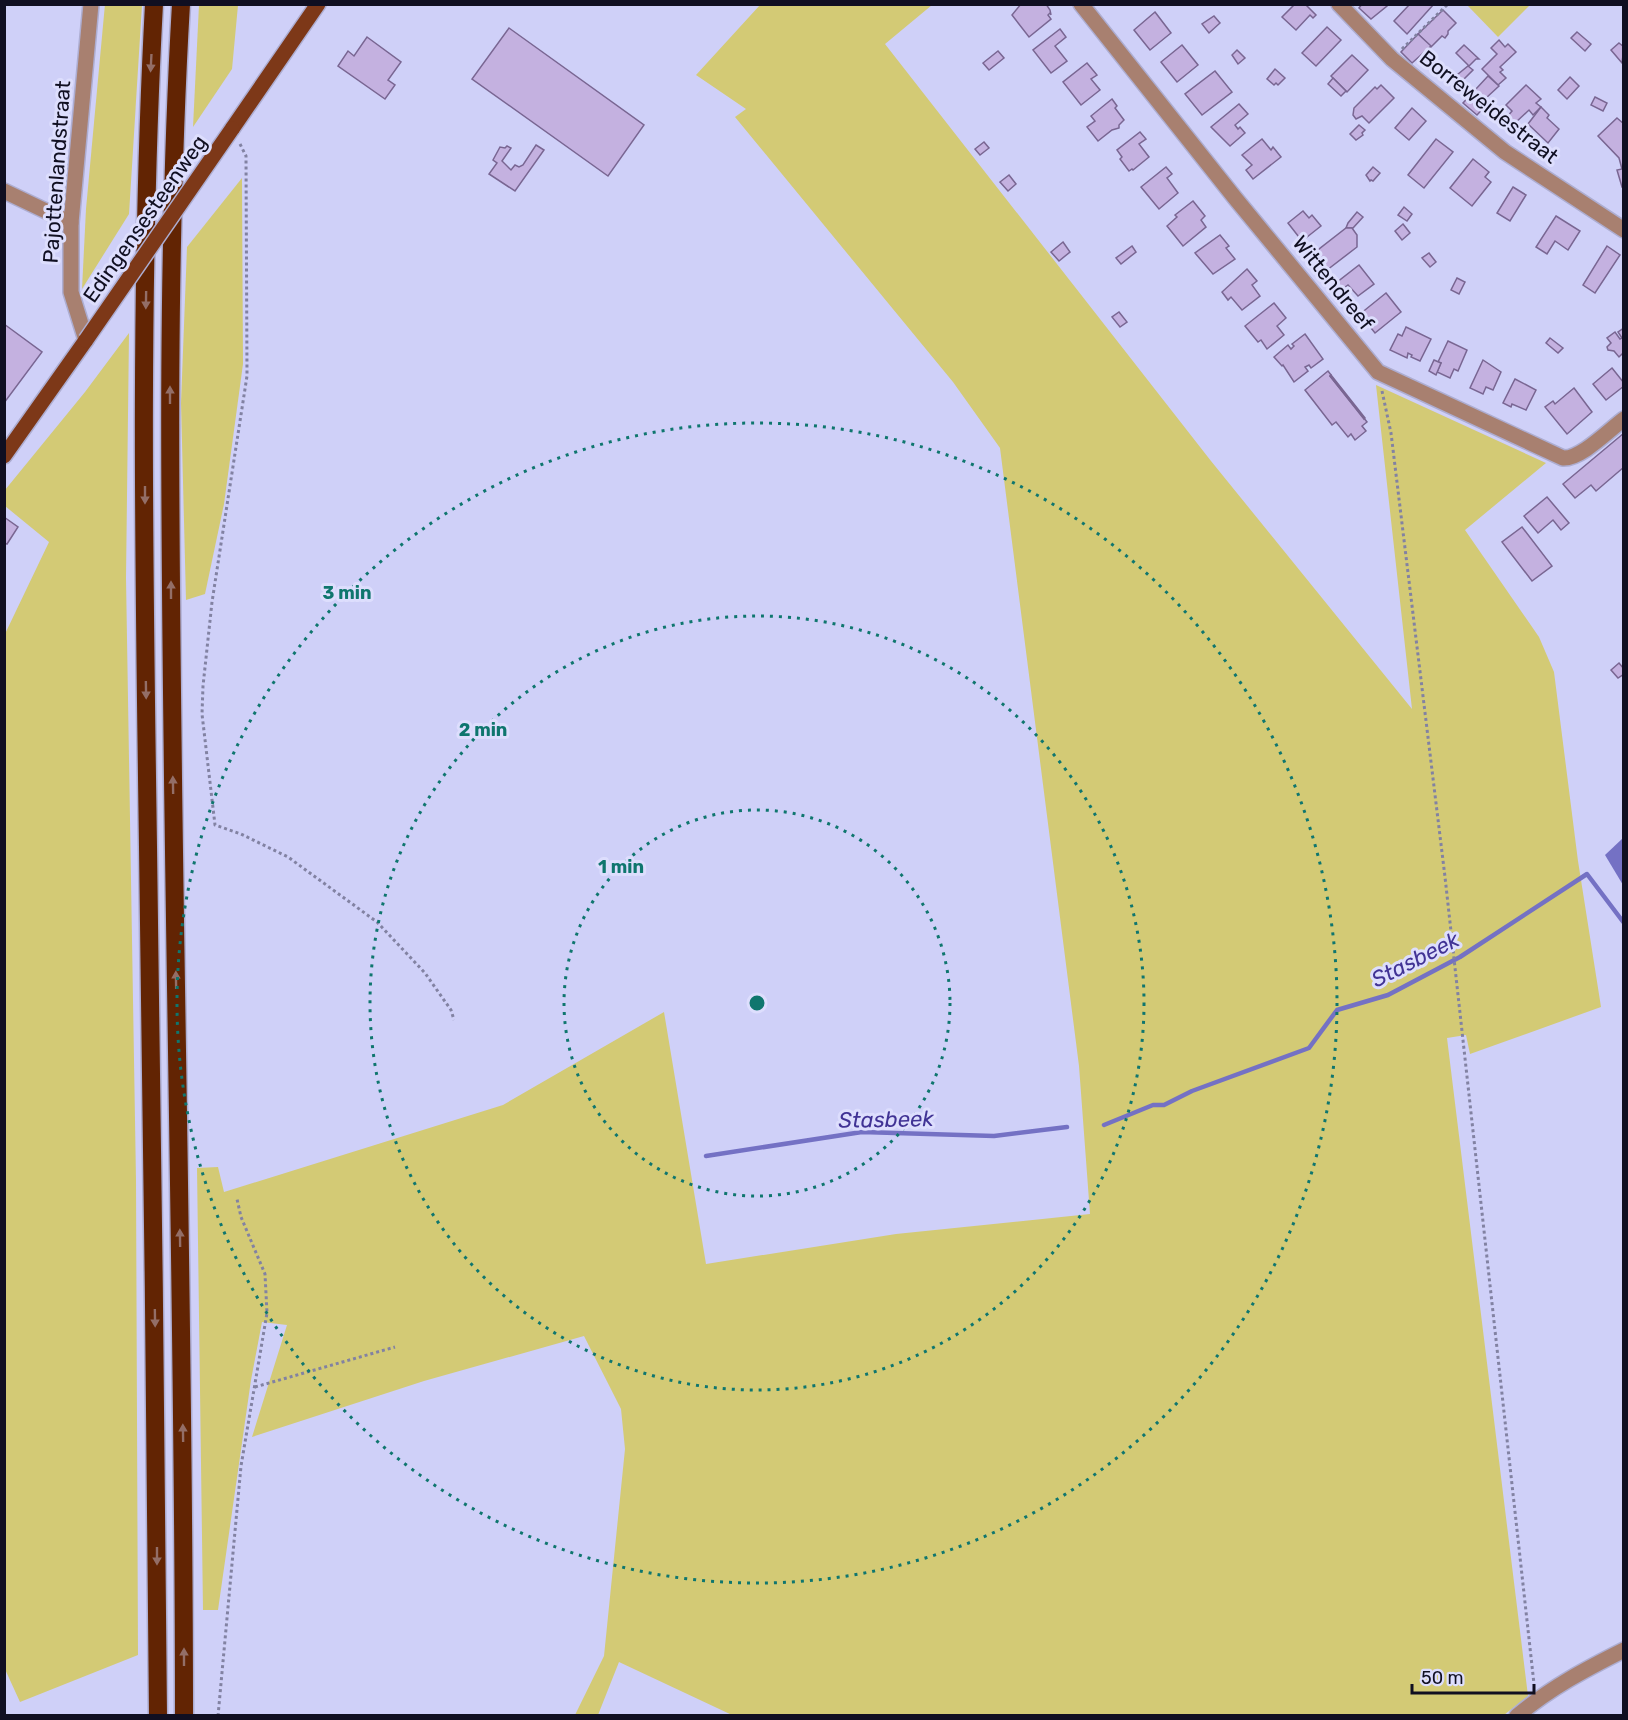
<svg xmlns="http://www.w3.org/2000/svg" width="1628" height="1720" viewBox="0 0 1628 1720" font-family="Rubik,sans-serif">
<rect width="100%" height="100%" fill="#cfd0f8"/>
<g fill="#d3ca75">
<path d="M 105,4 L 142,5 L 129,214 L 82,289 L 86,209 Z"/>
<path d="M 199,5 L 238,5 L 232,69 L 193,127 Z"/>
<path d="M 760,5 L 932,5 L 885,44 L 1211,461 L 1412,709 L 1376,385 L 1546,463 L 1465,530 L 1539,637 L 1554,672 L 1578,861 L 1601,1007 L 1470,1054 L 1466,1035 L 1447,1038 L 1528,1696 L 1504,1715 L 732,1715 L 619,1662 L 598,1715 L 575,1715 L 604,1656 L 625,1449 L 621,1409 L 584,1336 L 424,1381 L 252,1437 L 287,1325 L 262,1322 L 251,1380 L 218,1610 L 203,1610 L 197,1168 L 218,1167 L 224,1192 L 503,1105 L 664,1012 L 706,1264 L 896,1234 L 1090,1214 L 1079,1066 L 1000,448 L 953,382 L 735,117 L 746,109 L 696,75 Z"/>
<path d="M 1467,5 L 1530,5 L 1498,37 Z"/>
<path d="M 242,178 L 243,364 L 224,504 L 205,594 L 186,600 L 181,403 L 187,247 Z"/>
<path d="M 129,333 L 126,578 L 136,1180 L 138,1655 L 20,1702 L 4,1667 L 4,636 L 49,542 L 5,506 L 5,490 L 85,392 Z"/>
</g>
<path fill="#7471c4" d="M 1623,838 L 1623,885 L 1605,855 Z"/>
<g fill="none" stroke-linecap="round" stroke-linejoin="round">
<g stroke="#7471c4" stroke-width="4.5">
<path d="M 1104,1125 L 1153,1105 L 1164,1105 L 1192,1091 L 1309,1048 L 1337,1010 L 1388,995 L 1460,957 L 1587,874 L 1624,923"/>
<path d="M 706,1156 L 862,1132 L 994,1136 L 1067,1127"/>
</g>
</g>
<g fill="#c4b1e0" stroke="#796692" stroke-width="1.5">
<path d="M 1021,4 L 1046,4 L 1050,10 L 1051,15 L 1050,13 L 1048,15 L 1051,19 L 1029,37 L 1012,15 Z"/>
<path d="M 1295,4 L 1305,4 L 1316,15 L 1313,18 L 1310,15 L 1296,30 L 1282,17 Z"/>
<path d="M 1362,4 L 1386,4 L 1387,6 L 1371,19 L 1359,8 Z"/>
<path d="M 1410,4 L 1434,4 L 1407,34 L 1394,21 Z"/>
<path d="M 1443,10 L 1456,23 L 1448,31 L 1448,34 L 1445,38 L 1442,36 L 1431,47 L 1418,34 Z"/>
<path d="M 1155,12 L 1171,33 L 1150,50 L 1134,30 Z"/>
<path d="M 1214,16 L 1220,23 L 1209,33 L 1202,24 Z"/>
<path d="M 1327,27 L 1341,40 L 1316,66 L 1302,53 Z"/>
<path d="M 509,28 L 644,125 L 608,176 L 472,79 Z"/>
<path d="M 1060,29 L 1066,37 L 1055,46 L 1067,61 L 1051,73 L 1033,50 Z"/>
<path d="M 1577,32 L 1591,44 L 1585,51 L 1571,38 Z"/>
<path d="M 1418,34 L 1431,46 L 1412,63 L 1401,52 Z"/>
<path d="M 367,37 L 401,62 L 388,80 L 395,85 L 385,99 L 338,66 L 348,51 L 354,56 Z"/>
<path d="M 1499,40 L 1505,47 L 1508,44 L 1516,52 L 1500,67 L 1503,70 L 1500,72 L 1506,78 L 1498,85 L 1482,69 L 1497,54 L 1491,48 Z"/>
<path d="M 1619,43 L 1624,47 L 1622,63 L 1611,50 Z"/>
<path d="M 1182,45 L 1198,65 L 1177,82 L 1161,62 Z"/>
<path d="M 1464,45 L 1479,59 L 1476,59 L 1469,66 L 1456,53 Z"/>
<path d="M 1237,50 L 1245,58 L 1238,64 L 1232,55 Z"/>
<path d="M 998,51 L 1004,58 L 989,70 L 983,63 Z"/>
<path d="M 1352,55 L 1368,70 L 1347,92 L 1331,76 Z"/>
<path d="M 1087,63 L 1097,75 L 1091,79 L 1100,90 L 1081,105 L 1063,82 Z"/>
<path d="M 1468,66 L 1473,70 L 1458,85 L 1452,79 Z"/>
<path d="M 1275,69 L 1285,78 L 1278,85 L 1276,83 L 1274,85 L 1267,79 Z"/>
<path d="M 1215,71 L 1232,92 L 1202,115 L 1185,94 Z"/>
<path d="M 1488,76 L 1499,86 L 1486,98 L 1489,102 L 1477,115 L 1463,103 Z"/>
<path d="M 1570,77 L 1579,86 L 1567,99 L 1558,90 Z"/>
<path d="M 1333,78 L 1346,91 L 1341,96 L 1328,84 Z"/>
<path d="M 1381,85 L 1394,98 L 1369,123 L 1362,116 L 1356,119 L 1353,115 L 1354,108 L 1375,87 L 1377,89 Z"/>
<path d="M 1526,85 L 1541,99 L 1536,103 L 1541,107 L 1533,115 L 1529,110 L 1514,124 L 1507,117 L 1512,111 L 1506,105 Z"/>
<path d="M 1595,97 L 1607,103 L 1603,111 L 1591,105 Z"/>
<path d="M 1112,99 L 1117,106 L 1115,108 L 1124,120 L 1119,125 L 1119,128 L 1112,130 L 1098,141 L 1087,127 L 1095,121 L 1091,116 Z"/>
<path d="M 1239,104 L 1248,114 L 1235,125 L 1238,129 L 1240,127 L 1245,133 L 1230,146 L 1211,127 Z"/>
<path d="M 1541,107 L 1549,115 L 1547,118 L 1559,129 L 1548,143 L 1528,124 Z"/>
<path d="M 1412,108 L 1426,121 L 1409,140 L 1395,128 Z"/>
<path d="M 1617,118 L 1624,124 L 1624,186 L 1622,187 L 1617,170 L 1622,169 L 1619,158 L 1598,136 Z"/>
<path d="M 1359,125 L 1365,130 L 1362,133 L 1363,135 L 1356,140 L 1350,134 Z"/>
<path d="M 1140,132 L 1146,139 L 1139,144 L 1149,157 L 1133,170 L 1132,169 L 1129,171 L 1120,159 L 1122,157 L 1117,150 Z"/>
<path d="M 1262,139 L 1271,150 L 1273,147 L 1281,157 L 1253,179 L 1246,170 L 1252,165 L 1242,155 Z"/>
<path d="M 1436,139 L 1453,152 L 1424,188 L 1408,175 Z"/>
<path d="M 984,142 L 989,148 L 980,155 L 975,149 Z"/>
<path d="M 536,145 L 544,150 L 515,191 L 489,174 L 497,163 L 493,160 L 500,147 L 505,148 L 507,146 L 511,148 L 502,161 L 511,170 L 515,165 L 519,167 L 523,165 Z"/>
<path d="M 1473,159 L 1489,172 L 1485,177 L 1491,182 L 1472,206 L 1450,188 Z"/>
<path d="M 1166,167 L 1172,174 L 1167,178 L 1178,193 L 1159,209 L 1141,187 Z"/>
<path d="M 1373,167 L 1380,173 L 1373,181 L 1371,180 L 1370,181 L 1366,175 Z"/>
<path d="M 1009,175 L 1016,184 L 1008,191 L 1000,182 Z"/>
<path d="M 1513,187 L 1526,195 L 1510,221 L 1497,213 Z"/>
<path d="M 1193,201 L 1205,216 L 1201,220 L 1206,227 L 1183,246 L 1167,226 L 1177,217 L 1175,215 Z"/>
<path d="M 1404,207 L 1412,214 L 1407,221 L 1398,215 Z"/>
<path d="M 1303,211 L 1309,218 L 1312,215 L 1321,226 L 1302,241 L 1288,223 Z"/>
<path d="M 1357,212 L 1363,217 L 1353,228 L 1346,228 L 1348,223 Z"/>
<path d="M 1556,216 L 1580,231 L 1568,250 L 1555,241 L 1547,254 L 1536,247 Z"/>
<path d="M 1403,224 L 1410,233 L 1402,240 L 1395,231 Z"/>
<path d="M 1346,228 L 1352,228 L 1357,235 L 1357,247 L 1327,270 L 1314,253 Z"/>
<path d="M 1220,235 L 1229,246 L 1226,248 L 1235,259 L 1213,274 L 1195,253 Z"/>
<path d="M 1063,242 L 1070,252 L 1059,261 L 1051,252 Z"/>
<path d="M 1132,246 L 1136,252 L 1121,264 L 1116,258 Z"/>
<path d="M 1607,246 L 1620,255 L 1595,293 L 1583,285 Z"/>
<path d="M 1429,253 L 1436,262 L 1430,267 L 1422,258 Z"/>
<path d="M 1359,265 L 1374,284 L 1358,296 L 1348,285 L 1341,290 L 1336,283 Z"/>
<path d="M 1247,269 L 1257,281 L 1252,285 L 1260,296 L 1242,310 L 1231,297 L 1228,300 L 1222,292 Z"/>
<path d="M 1457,278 L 1465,282 L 1459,294 L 1451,290 Z"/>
<path d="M 1386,293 L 1401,312 L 1375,333 L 1360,314 Z"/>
<path d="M 1274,303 L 1286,318 L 1277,326 L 1284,335 L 1267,349 L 1261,340 L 1258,342 L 1245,326 Z"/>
<path d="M 1119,312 L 1127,322 L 1120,327 L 1112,317 Z"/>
<path d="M 4,324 L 42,352 L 4,403 Z"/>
<path d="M 1406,327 L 1431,339 L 1420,361 L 1411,357 L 1412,355 L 1408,353 L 1407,358 L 1390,350 L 1398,334 L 1402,336 Z"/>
<path d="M 1624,328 L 1624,356 L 1622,354 L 1619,357 L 1614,351 L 1608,350 L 1607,347 L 1611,343 L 1607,338 L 1615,332 L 1620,339 L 1622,338 L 1618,332 Z"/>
<path d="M 1305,334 L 1323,359 L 1311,368 L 1309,365 L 1305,367 L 1308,371 L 1294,382 L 1283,365 L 1282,366 L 1274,357 L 1288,345 L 1291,349 L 1294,346 L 1292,344 Z"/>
<path d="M 1550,338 L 1563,348 L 1558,353 L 1546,343 Z"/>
<path d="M 1448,341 L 1467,350 L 1458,371 L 1454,369 L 1450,378 L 1437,372 L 1441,363 L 1438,362 Z"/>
<path d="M 1434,360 L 1441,363 L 1436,375 L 1429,371 Z"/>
<path d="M 1483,360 L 1501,372 L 1493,390 L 1486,387 L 1483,394 L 1470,388 Z"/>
<path d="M 1612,368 L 1624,383 L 1624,386 L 1606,400 L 1593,384 Z"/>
<path d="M 1328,371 L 1331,375 L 1330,376 L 1367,422 L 1362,426 L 1366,431 L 1355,440 L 1351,434 L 1348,437 L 1336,422 L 1332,425 L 1305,390 Z"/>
<path d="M 1331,375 L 1365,418 L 1364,419 L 1330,376 Z"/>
<path d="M 1515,379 L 1536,390 L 1526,410 L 1512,404 L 1511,407 L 1503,403 Z"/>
<path d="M 1574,388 L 1592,412 L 1567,434 L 1545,407 L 1553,401 L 1555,404 Z"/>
<path d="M 1624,433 L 1624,467 L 1596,491 L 1591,485 L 1575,498 L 1563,484 Z"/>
<path d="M 1547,497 L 1569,523 L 1561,530 L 1553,520 L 1538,533 L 1524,516 Z"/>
<path d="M 4,517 L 18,527 L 7,544 L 4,543 Z"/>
<path d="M 1522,527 L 1552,566 L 1532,581 L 1502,542 Z"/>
<path d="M 1619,663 L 1624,669 L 1624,674 L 1618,678 L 1611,670 Z"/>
</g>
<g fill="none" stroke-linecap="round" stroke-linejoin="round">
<g stroke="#adadd1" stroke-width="18">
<g id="minor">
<path d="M 1081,4 L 1235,198 L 1378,372 L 1563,458 C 1581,459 1609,430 1624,419"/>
<path d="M 1339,4 L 1392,59 L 1505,152 L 1624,230"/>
<path d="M 4,191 L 71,223"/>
<path d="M 86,340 L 71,292 L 71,223 L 91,4"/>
<path d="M 1517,1716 C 1550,1688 1586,1669 1624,1650"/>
</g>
</g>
<g stroke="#adadd1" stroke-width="18">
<g id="major">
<path d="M 232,129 L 318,4"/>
<path d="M 4,456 L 86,340"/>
</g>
</g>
<g stroke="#adadd1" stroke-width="21">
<g id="highway">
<path d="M 154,4 C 139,285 144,566 148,847 C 152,1137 156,1426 158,1716"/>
<path d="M 181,4 C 166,262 170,520 173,778 C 177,1091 184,1403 184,1716"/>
</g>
</g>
<g stroke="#8282a2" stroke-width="3" stroke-dasharray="3 3" stroke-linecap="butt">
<path d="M 1402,49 L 1448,4"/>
<path d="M 240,144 L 246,156 L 247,376 L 212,602 L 203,686 L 202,714 L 215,825 L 241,834 L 288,857 L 377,922 L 425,973 L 451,1010 L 454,1020"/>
<path d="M 1382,391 L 1391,433 L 1445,877 L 1534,1684"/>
<path d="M 255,1387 L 395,1347"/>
<path d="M 218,1716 L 241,1466 L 267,1313 L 265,1274 L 241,1217 L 237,1199"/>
</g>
<use href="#minor" stroke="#a88070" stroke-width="15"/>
<use href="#major" stroke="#7d3818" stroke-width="15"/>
<use href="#highway" stroke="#622403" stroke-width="18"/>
<g stroke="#adadd1" stroke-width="18" stroke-linecap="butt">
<path id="major-bridge" d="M 86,340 L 232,129"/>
</g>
<use href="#major-bridge" stroke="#7d3818" stroke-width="15"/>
</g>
<defs><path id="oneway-solid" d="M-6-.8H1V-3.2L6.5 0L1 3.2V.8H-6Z" transform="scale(1.5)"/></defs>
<g fill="#936e67">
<use href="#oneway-solid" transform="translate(151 63) rotate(93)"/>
<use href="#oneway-solid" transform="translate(146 300) rotate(91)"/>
<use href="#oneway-solid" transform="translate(170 395) rotate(-90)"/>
<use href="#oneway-solid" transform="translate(145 495) rotate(90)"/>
<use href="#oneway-solid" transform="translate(171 590) rotate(-90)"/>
<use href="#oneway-solid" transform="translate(146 690) rotate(89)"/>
<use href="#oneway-solid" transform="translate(173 785) rotate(-91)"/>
<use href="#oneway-solid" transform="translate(176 980) rotate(-91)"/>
<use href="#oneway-solid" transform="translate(180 1238) rotate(-91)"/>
<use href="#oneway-solid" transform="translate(155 1318) rotate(89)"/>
<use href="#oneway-solid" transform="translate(183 1433) rotate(-91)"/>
<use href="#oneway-solid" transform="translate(157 1556) rotate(90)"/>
<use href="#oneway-solid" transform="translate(184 1657) rotate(-90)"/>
</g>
<g fill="none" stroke="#0f766e" stroke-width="3" stroke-dasharray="3 6">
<circle cx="757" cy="1003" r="193"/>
<circle cx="757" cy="1003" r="387"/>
<circle cx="757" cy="1003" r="580"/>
</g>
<g text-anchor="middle" stroke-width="6" stroke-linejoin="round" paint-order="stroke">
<g font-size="21" fill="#100f21" stroke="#dddefd">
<text transform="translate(1489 107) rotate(38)" y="7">Borreweidestraat</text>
<text transform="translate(57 172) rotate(-86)" y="7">Pajottenlandstraat</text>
<text transform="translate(145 219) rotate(-55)" y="7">Edingensesteenweg</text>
<text transform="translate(1333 283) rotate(51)" y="7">Wittendreef</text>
</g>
<g font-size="22" font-style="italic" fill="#413395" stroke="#dddefd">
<text transform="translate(1415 959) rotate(-27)" y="8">Stasbeek</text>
<text transform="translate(886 1119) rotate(-1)" y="8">Stasbeek</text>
</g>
</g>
<circle cx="757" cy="1003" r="9" fill="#0f766e" stroke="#dddefd" stroke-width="3"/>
<g font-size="18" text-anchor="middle" font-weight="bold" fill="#0f766e" stroke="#dddefd" stroke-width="6" stroke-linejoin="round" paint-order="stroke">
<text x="347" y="599">3 min</text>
<text x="483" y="736">2 min</text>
<text x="621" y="873">1 min</text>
</g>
<rect width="1628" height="1720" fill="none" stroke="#100f21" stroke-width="12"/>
<path d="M1412 1684v9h122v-9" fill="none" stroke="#100f21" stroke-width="3"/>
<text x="1421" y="1684" font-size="18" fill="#100f21" stroke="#dddefd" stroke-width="4.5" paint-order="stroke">50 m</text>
</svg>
